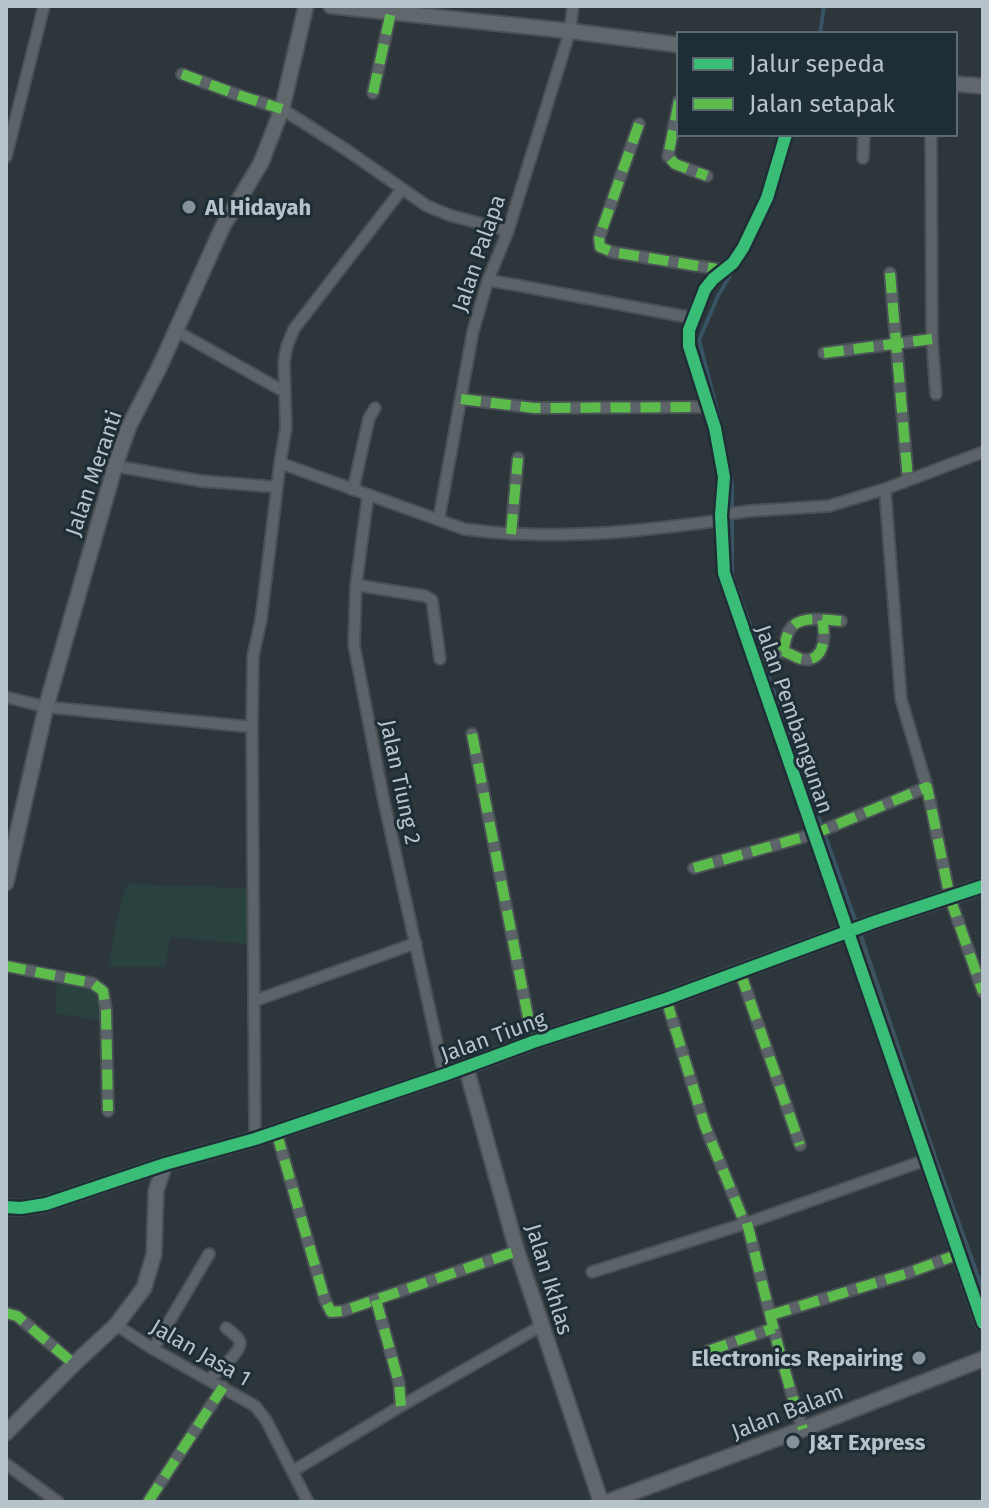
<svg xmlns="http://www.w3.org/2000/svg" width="989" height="1508" viewBox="0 0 989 1508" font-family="'Fira Sans',sans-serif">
<rect width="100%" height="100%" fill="#2c363b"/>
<g fill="#29423f">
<path d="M 127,884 L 246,888 L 249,944 L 171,937 L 165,967 L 108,967 L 118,913 Z"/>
<path d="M 57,982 L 93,987 L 99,995 L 103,1021 L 55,1013 Z"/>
</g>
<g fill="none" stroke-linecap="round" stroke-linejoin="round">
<g stroke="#385464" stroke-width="4">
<path d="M 820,34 L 824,6"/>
<path d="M 739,260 L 718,296 L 699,340 L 722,430 L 732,485 L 732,575 L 857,925"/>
<path d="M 860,933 L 936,1160 L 983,1290"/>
</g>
<g stroke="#4a5155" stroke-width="14">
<g id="street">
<path d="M 182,74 L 238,95 L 282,109 L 348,151 L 427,206 L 449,215 L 508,231"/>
<path d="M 373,93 L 391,12"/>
<path d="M 679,101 L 668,156 L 675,164 L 707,176"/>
<path d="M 639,124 L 599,238 L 600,247 L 612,252 L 723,270"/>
<path d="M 786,134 C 776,173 763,210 744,245 C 737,260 726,266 715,277 C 699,293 687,323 689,346 L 715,428 L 724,477 L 721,515 L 723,559 L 726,583 L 849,932"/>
<path d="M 931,134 L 932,339 L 936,394"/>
<path d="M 6,157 L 44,6"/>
<path d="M 863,158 L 864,134"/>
<path d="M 890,273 L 908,480"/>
<path d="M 488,280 L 693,318"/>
<path d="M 176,331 L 285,392"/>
<path d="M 824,353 L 932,339"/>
<path d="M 461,399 L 534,408 L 709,407"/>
<path d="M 280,463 L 464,529 C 551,541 636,532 722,520"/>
<path d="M 115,466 L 201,481 L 277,487"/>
<path d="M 885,489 L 901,699 L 927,787 L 950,898 L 983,992"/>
<path d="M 353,490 L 369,418 L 375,408"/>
<path d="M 368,495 L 356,585 L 354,645 L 383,797 L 444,1075"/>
<path d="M 721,515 L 749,511 L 829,506 L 885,489 L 983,452"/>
<path d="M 439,518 L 473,331 L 488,280 L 508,231 L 570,31 L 573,6"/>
<path d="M 511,534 L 518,458"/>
<path d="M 356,585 L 425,596 L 432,600 L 440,659"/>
<path d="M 783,651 C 789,653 795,657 801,659 C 825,664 826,635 822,620"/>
<path d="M 755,666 L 783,651 C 785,644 786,637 789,631 C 798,614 825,620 841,621"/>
<path d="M 6,697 L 46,707 L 252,727"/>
<path d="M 472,734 L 533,1042"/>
<path d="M 694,868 L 814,834 L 927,787"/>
<path d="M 6,966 L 92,983 L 103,991 L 106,1010 L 108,1111"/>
<path d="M 740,972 L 800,1145"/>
<path d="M 666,999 L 705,1126 L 745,1224"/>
<path d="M 254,1001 L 416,943"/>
<path d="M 276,1131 L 325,1300 L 331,1312 L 343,1311 L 517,1251"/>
<path d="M 255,1139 L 252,727 L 253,656 L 261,620 L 280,463 L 286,428 L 284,362 L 287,346 L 294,329 L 402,189"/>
<path d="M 747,1223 C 765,1292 780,1362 803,1429"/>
<path d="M 592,1272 L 747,1223 L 926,1160"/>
<path d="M 376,1300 L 399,1383 L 401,1406"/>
<path d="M 6,1313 L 17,1316 L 74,1364"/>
<path d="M 771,1315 L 908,1273 L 959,1254"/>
<path d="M 116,1325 L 153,1349 L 255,1406 L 266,1420 L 308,1502"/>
<path d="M 153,1349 L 209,1254"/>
<path d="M 708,1351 L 774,1328"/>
<path d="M 209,1379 C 216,1373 241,1352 240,1343 C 239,1337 231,1332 226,1328"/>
<path d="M 6,1464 L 58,1502"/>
<path d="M 293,1471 L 401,1406 L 541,1326"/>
<path d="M 148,1502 L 223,1387"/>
</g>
</g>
<g stroke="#4a5155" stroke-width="18">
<g id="secondary">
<path d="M 331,6 L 570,31 L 679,45"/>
<path d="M 955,84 L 983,86"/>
<path d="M 6,883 L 46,707 L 115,466 L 129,426 L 160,366 L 223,226 L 261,163 L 282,109 L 306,6"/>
<path d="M 849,932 L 983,1323"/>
<path d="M 466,1067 L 517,1251 L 601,1502"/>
<path d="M 6,1207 L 21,1208 L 46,1204 L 165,1164 L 255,1139 L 444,1075 L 533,1042 L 666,999 L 874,922 L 983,886"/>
<path d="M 6,1433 L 74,1364 L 116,1325 L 144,1288 L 154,1254 L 156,1191 L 165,1164"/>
<path d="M 607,1502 L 803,1429 L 983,1359"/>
</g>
</g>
<use href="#street" stroke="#5c6469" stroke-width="10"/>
<use href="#secondary" stroke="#61686d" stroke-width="14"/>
<g stroke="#5cbc4b" stroke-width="10" stroke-dasharray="20 10" stroke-linecap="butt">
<path d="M 182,74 L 238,95 L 282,109"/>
<path d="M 373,93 L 391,12"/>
<path d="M 679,101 L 668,156 L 675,164 L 707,176"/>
<path d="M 639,124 L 599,238 L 600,247 L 612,252 L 723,270"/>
<path d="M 890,273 L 908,480"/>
<path d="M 824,353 L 932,339"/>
<path d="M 461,399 L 534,408 L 709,407"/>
<path d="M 511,534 L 518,458"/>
<path d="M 783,651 C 789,653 795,657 801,659 C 825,664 826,635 822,620"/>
<path d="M 755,666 L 783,651 C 785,644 786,637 789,631 C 798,614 825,620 841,621"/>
<path d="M 472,734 L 533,1042"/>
<path d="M 694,868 L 814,834 L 927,787 L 950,898 L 983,992"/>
<path d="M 6,966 L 92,983 L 103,991 L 106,1010 L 108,1111"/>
<path d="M 740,972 L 800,1145"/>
<path d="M 666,999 L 705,1126 L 745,1224"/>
<path d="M 276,1131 L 325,1300 L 331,1312 L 343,1311 L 517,1251"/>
<path d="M 747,1223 C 765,1292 780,1362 803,1429"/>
<path d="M 376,1300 L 399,1383 L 401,1406"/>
<path d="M 6,1313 L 17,1316 L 74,1364"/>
<path d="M 771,1315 L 908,1273 L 959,1254"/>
<path d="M 708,1351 L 774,1328"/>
<path d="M 148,1502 L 223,1387"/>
</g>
<g stroke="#1f2e36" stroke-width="17">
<g id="cycleway">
<path d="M 786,134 L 767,198 L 743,248 L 733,263 L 713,279 L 705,289 L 689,330 L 689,346 L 715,428 L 724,477 L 721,515 L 724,573 L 983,1323"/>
<path d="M 6,1207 L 21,1208 L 46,1204 L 165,1164 L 255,1139 L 444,1075 L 533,1042 L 666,999 L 874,922 L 983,886"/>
</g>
</g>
<use href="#cycleway" stroke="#3abd76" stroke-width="12"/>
</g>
<g fill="#869299" stroke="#1f2e36" stroke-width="3">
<circle cx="189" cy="207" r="8"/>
<circle cx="919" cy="1358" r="8"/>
<circle cx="793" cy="1442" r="8"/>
</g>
<g text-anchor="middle" stroke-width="6" stroke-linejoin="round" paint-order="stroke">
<g font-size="22" font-weight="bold" fill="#b7c3cb" stroke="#1f2e36" text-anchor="start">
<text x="205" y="215">Al Hidayah</text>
<text x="903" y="1366" text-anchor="end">Electronics Repairing</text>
<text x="809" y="1450">J&amp;T Express</text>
</g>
<g font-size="22" fill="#b7c3cb" stroke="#1f2e36">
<text transform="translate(478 253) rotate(-71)" y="8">Jalan Palapa</text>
<text transform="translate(93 473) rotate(-71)" y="8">Jalan Meranti</text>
<text transform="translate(795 719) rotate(71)" y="8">Jalan Pembangunan</text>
<text transform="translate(401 782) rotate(78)" y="8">Jalan Tiung 2</text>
<text transform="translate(493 1036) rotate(-20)" y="8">Jalan Tiung</text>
<text transform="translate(550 1279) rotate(73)" y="8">Jalan Ikhlas</text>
<text transform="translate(201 1352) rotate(30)" y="8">Jalan Jasa 1</text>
<text transform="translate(787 1411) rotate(-21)" y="8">Jalan Balam</text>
</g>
</g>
<rect width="989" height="1508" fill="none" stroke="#b7c3cb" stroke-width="16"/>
<rect x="677" y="32" width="280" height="104" fill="#1f2e36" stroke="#5c6a72" stroke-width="2"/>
<rect x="693" y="58" width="40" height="12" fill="#3abd76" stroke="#5c6a72" stroke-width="2"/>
<text x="749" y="72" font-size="24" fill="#b7c3cb">Jalur sepeda</text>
<rect x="693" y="98" width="40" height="12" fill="#5cbc4b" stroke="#5c6a72" stroke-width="2"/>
<text x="749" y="112" font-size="24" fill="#b7c3cb">Jalan setapak</text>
</svg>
